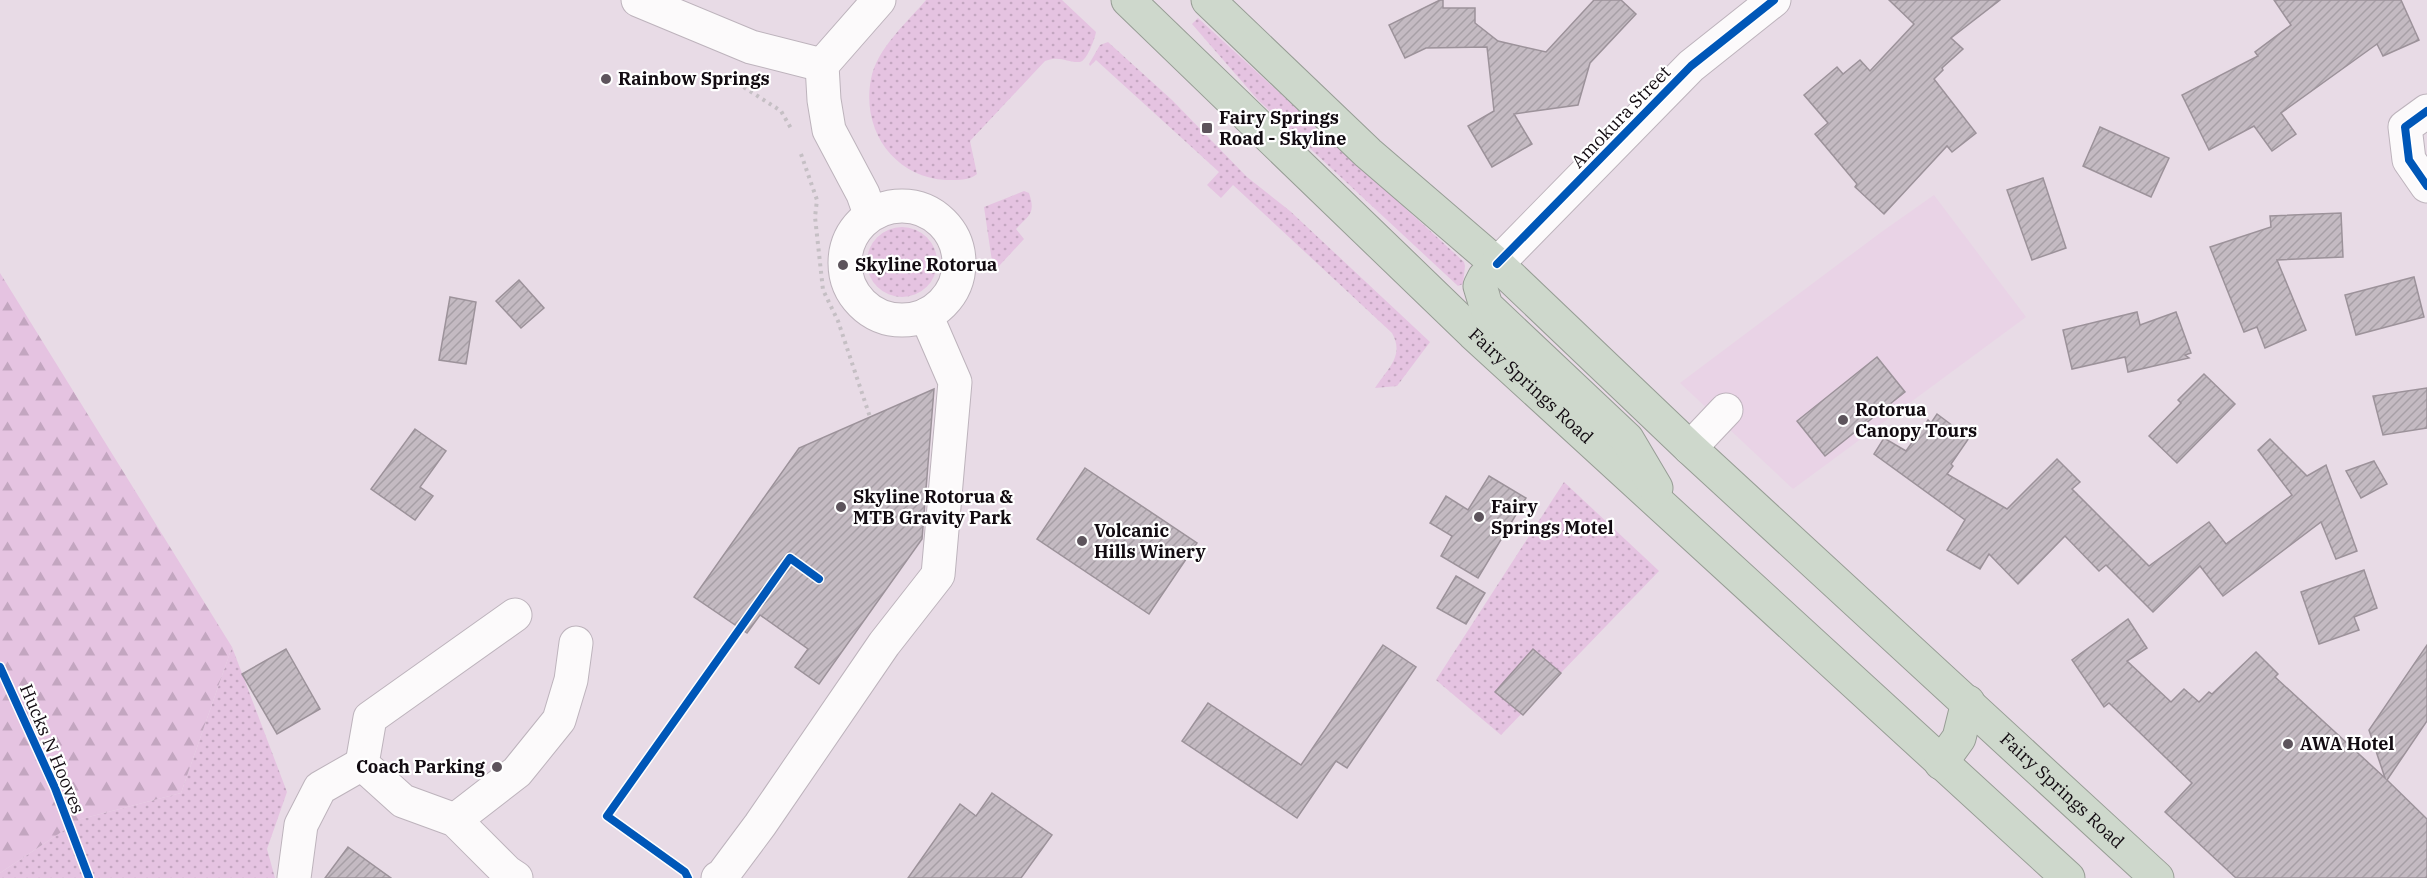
<svg xmlns="http://www.w3.org/2000/svg" width="2427" height="878" viewBox="0 0 2427 878" font-family="'IBM Plex Serif',serif">
<defs>
<pattern id="grass-dots" width="8" height="8" patternUnits="userSpaceOnUse" patternTransform="scale(1.5)"><rect width="8" height="8" fill="#e5c3e1"/><path d="M2 2h.1M6 6h.1" fill="none" stroke="#c3a6c0" stroke-width="1.8" stroke-linecap="round"/></pattern>
<pattern id="forest-firs" width="22" height="20" patternUnits="userSpaceOnUse" patternTransform="scale(1.5)"><rect width="22" height="20" fill="#e5c3e1"/><path d="M5 1l3.5 6h-7zM16 11l3.5 6h-7z" fill="#c3a6c0"/></pattern>
<pattern id="building-hatch" width="6" height="6" patternUnits="userSpaceOnUse" patternTransform="scale(1.5)"><rect width="6" height="6" fill="#c4bac2"/><path d="M-1 1l2-2M0 6l6-6M5 7l2-2" fill="none" stroke="#a79fa6"/></pattern>
</defs>
<rect width="100%" height="100%" fill="#e8dbe6"/>
<path fill="#e9d3e6" d="M 1934,195 L 2026,317 L 1793,489 L 1680,383 L 1880,233 Z"/>
<g fill="url(#grass-dots)">
<path d="M 926,0 L 1062,0 L 1096,32 C 1095,38 1087,61 1080,62 C 1067,63 1061,55 1045,61 L 970,141 L 977,174 C 969,181 957,180 946,180 C 894,177 861,130 871,79 C 877,48 906,24 926,0 Z"/>
<path d="M 1198,18 L 1464,262 L 1465,266 L 1463,284 L 1458,286 L 1258,100 L 1192,24 Z"/>
<path d="M 1108,42 L 1172,100 L 1247,177 L 1290,211 L 1430,342 L 1397,386 L 1375,388 C 1387,369 1405,356 1392,333 L 1233,185 L 1221,198 L 1207,185 L 1219,172 L 1096,60 L 1090,66 L 1089,64 L 1100,45 Z"/>
<path d="M 1024,191 L 1029,193 C 1036,214 1029,215 1016,229 L 1024,239 L 999,266 L 993,268 L 984,207 Z"/>
<circle cx="902" cy="262" r="35"/>
<path d="M 1564,482 L 1659,571 L 1501,735 L 1436,680 Z"/>
<path d="M 232,647 L 287,792 L 267,849 L 275,878 L 0,878 L 0,873 L 81,819 L 181,793 Z"/>
</g>
<path fill="url(#forest-firs)" d="M 0,273 L 232,647 L 181,793 L 81,819 L 0,873 Z"/>
<g fill="url(#building-hatch)" stroke="#9c929a" stroke-width="1.5">
<path d="M 1440,0 L 1443,0 L 1443,8 L 1475,8 L 1475,23 L 1498,41 L 1546,52 L 1594,0 L 1621,0 L 1636,14 L 1590,63 L 1578,105 L 1514,114 L 1532,144 L 1492,167 L 1468,126 L 1494,111 L 1487,47 L 1426,48 L 1405,58 L 1389,25 Z"/>
<path d="M 1889,0 L 2000,0 L 1951,38 L 1963,49 L 1942,68 L 1943,70 L 1934,79 L 1976,133 L 1952,152 L 1947,146 L 1884,214 L 1855,187 L 1857,184 L 1815,134 L 1828,123 L 1804,95 L 1837,67 L 1843,74 L 1860,60 L 1870,71 L 1914,24 Z"/>
<path d="M 2274,0 L 2401,0 L 2419,40 L 2383,56 L 2377,44 L 2281,113 L 2296,134 L 2272,151 L 2254,126 L 2209,150 L 2182,95 L 2258,56 L 2255,52 L 2291,25 Z"/>
<path d="M 2100,127 L 2169,158 L 2151,197 L 2083,166 Z"/>
<path d="M 2043,178 L 2066,248 L 2032,260 L 2007,190 Z"/>
<path d="M 2341,213 L 2343,257 L 2277,260 L 2306,330 L 2265,348 L 2257,327 L 2244,332 L 2210,247 L 2271,227 L 2270,216 Z"/>
<path d="M 2414,277 L 2424,317 L 2356,335 L 2345,295 Z"/>
<path d="M 519,280 L 544,308 L 521,328 L 496,301 Z"/>
<path d="M 450,297 L 476,302 L 466,364 L 439,360 Z"/>
<path d="M 2137,312 L 2140,325 L 2176,312 L 2191,353 L 2185,355 L 2189,358 L 2128,372 L 2125,357 L 2072,369 L 2063,330 Z"/>
<path d="M 1877,357 L 1905,392 L 1825,456 L 1797,421 Z"/>
<path d="M 2204,374 L 2235,404 L 2177,463 L 2149,436 L 2181,403 L 2178,400 Z"/>
<path d="M 2427,388 L 2427,428 L 2383,435 L 2373,396 Z"/>
<path d="M 934,389 L 922,539 L 819,684 L 795,667 L 808,649 L 760,615 L 747,633 L 694,597 L 799,448 Z"/>
<path d="M 1937,414 L 1969,438 L 1951,464 L 1953,466 L 1947,474 L 2007,509 L 2057,459 L 2080,482 L 2072,489 L 2149,566 L 2209,522 L 2226,544 L 2292,495 L 2258,450 L 2270,439 L 2307,476 L 2326,465 L 2357,551 L 2336,559 L 2321,522 L 2223,596 L 2200,566 L 2153,612 L 2106,565 L 2099,571 L 2065,536 L 2018,584 L 1989,554 L 1980,569 L 1947,550 L 1965,520 L 1874,454 L 1884,438 L 1906,451 L 1928,420 L 1931,423 Z"/>
<path d="M 415,429 L 446,451 L 420,487 L 433,496 L 415,520 L 371,489 Z"/>
<path d="M 2374,461 L 2387,484 L 2361,498 L 2346,471 Z"/>
<path d="M 1085,468 L 1197,543 L 1149,614 L 1037,539 Z"/>
<path d="M 1489,476 L 1526,498 L 1478,578 L 1441,556 L 1452,536 L 1430,523 L 1446,496 L 1468,510 Z"/>
<path d="M 2364,570 L 2377,608 L 2354,617 L 2359,630 L 2319,644 L 2301,592 Z"/>
<path d="M 1456,576 L 1485,593 L 1466,624 L 1437,608 Z"/>
<path d="M 2128,619 L 2147,648 L 2127,661 L 2171,702 L 2184,689 L 2199,702 L 2209,692 L 2212,694 L 2256,652 L 2278,674 L 2275,677 L 2385,778 L 2369,730 L 2427,645 L 2427,721 L 2387,780 L 2427,819 L 2427,878 L 2236,878 L 2165,812 L 2192,783 L 2109,703 L 2104,707 L 2072,660 Z"/>
<path d="M 1383,645 L 1416,667 L 1347,768 L 1336,761 L 1297,818 L 1182,741 L 1208,703 L 1301,765 Z"/>
<path d="M 286,649 L 320,709 L 277,734 L 242,674 Z"/>
<path d="M 1533,649 L 1561,673 L 1523,715 L 1495,692 Z"/>
<path d="M 992,793 L 1052,835 L 1021,878 L 908,878 L 960,804 L 976,816 Z"/>
<path d="M 348,847 L 391,878 L 325,878 Z"/>
</g>
<g fill="none" stroke-linecap="round" stroke-linejoin="round">
<g stroke="#bdb3bc" stroke-width="35">
<g id="minor">
<path d="M 638,0 L 751,47 L 822,65"/>
<path d="M 2427,111 L 2405,127 L 2409,160 L 2427,186"/>
<circle cx="902" cy="263" r="57"/>
<path d="M 870,214 L 863,194 L 829,130 L 824,100 L 822,65 L 879,0"/>
<path d="M 1497,264 L 1691,66 L 1774,0"/>
<path d="M 1690,448 L 1726,410"/>
<path d="M 515,615 L 370,718 L 362,764 L 403,801 L 455,820 L 507,872 L 516,878"/>
<path d="M 455,820 L 517,772 L 559,720 L 571,680 L 576,643"/>
<path d="M 294,878 L 301,825 L 320,788 L 362,764"/>
<path d="M 718,878 L 722,876 L 760,825 L 884,644 L 938,575 L 955,382 L 926,315"/>
</g>
</g>
<g stroke="#979d95" stroke-width="35">
<g id="highway">
<path id="s1" d="M 1128,0 L 1473,333 L 2068,878"/>
<path id="s2" d="M 1208,0 L 1368,153 L 1497,264 L 1690,448 L 2157,878"/>
<path d="M 1497,264 L 1484,278 L 1480,286 L 1486,306 L 1627,439 L 1656,488"/>
<path d="M 1941,763 L 1959,738 L 1968,702"/>
</g>
</g>
<g stroke="#c5bfc4" stroke-width="4" stroke-dasharray="3 4.5" stroke-linecap="butt">
<path d="M 731,79 L 781,111 L 792,130"/>
<path d="M 801,154 L 817,200 L 815,217 L 823,290 L 838,321 L 870,417"/>
</g>
<use href="#minor" stroke="#fcfafb" stroke-width="33"/>
<use href="#highway" stroke="#ced8cc" stroke-width="33"/>
<g stroke="#fff" stroke-width="11">
<g id="cycleway">
<path d="M 2427,111 L 2405,127 L 2409,160 L 2427,186"/>
<path d="M 1497,264 L 1691,66 L 1774,0"/>
<path d="M 0,667 L 55,788 L 89,878"/>
<path d="M 688,878 L 685,872 L 607,816 L 790,558 L 819,579"/>
</g>
</g>
<use href="#cycleway" stroke="#0057b8" stroke-width="8"/>
</g>
<g fill="#5d545c" stroke="#fff" stroke-width="2">
<circle cx="606" cy="79" r="6"/>
<rect x="1201" y="122" width="12" height="12" rx="3"/>
<circle cx="843" cy="265" r="6"/>
<circle cx="1843" cy="420" r="6"/>
<circle cx="841" cy="507" r="6"/>
<circle cx="1479" cy="517" r="6"/>
<circle cx="1082" cy="541" r="6"/>
<circle cx="2288" cy="744" r="6"/>
<circle cx="497" cy="767" r="6"/>
</g>
<g text-anchor="middle" stroke-width="4.5" stroke-linejoin="round" paint-order="stroke">
<g font-size="18" font-weight="bold" fill="#120b11" stroke="#fff" text-anchor="start">
<text x="618" y="85">Rainbow Springs</text>
<text x="1219" y="124">Fairy Springs<tspan x="1219" dy="21">Road - Skyline</tspan></text>
<text x="855" y="271">Skyline Rotorua</text>
<text x="1855" y="416">Rotorua<tspan x="1855" dy="21">Canopy Tours</tspan></text>
<text x="853" y="503">Skyline Rotorua &amp;<tspan x="853" dy="21">MTB Gravity Park</tspan></text>
<text x="1491" y="513">Fairy<tspan x="1491" dy="21">Springs Motel</tspan></text>
<text x="1094" y="537">Volcanic<tspan x="1094" dy="21">Hills Winery</tspan></text>
<text x="2300" y="750">AWA Hotel</text>
<text x="485" y="773" text-anchor="end">Coach Parking</text>
</g>
<g font-size="18" fill="#120b11" stroke="#fff">
<text transform="translate(1621 117) rotate(-46)" y="6">Amokura Street</text>
<text dy="6" stroke="none"><textPath href="#s1" startOffset="558">Fairy Springs Road</textPath></text>
<text transform="translate(52 749) rotate(67)" y="6">Hucks N Hooves</text>
<text dy="6" stroke="none"><textPath href="#s2" startOffset="1164">Fairy Springs Road</textPath></text>
</g>
</g>
</svg>
